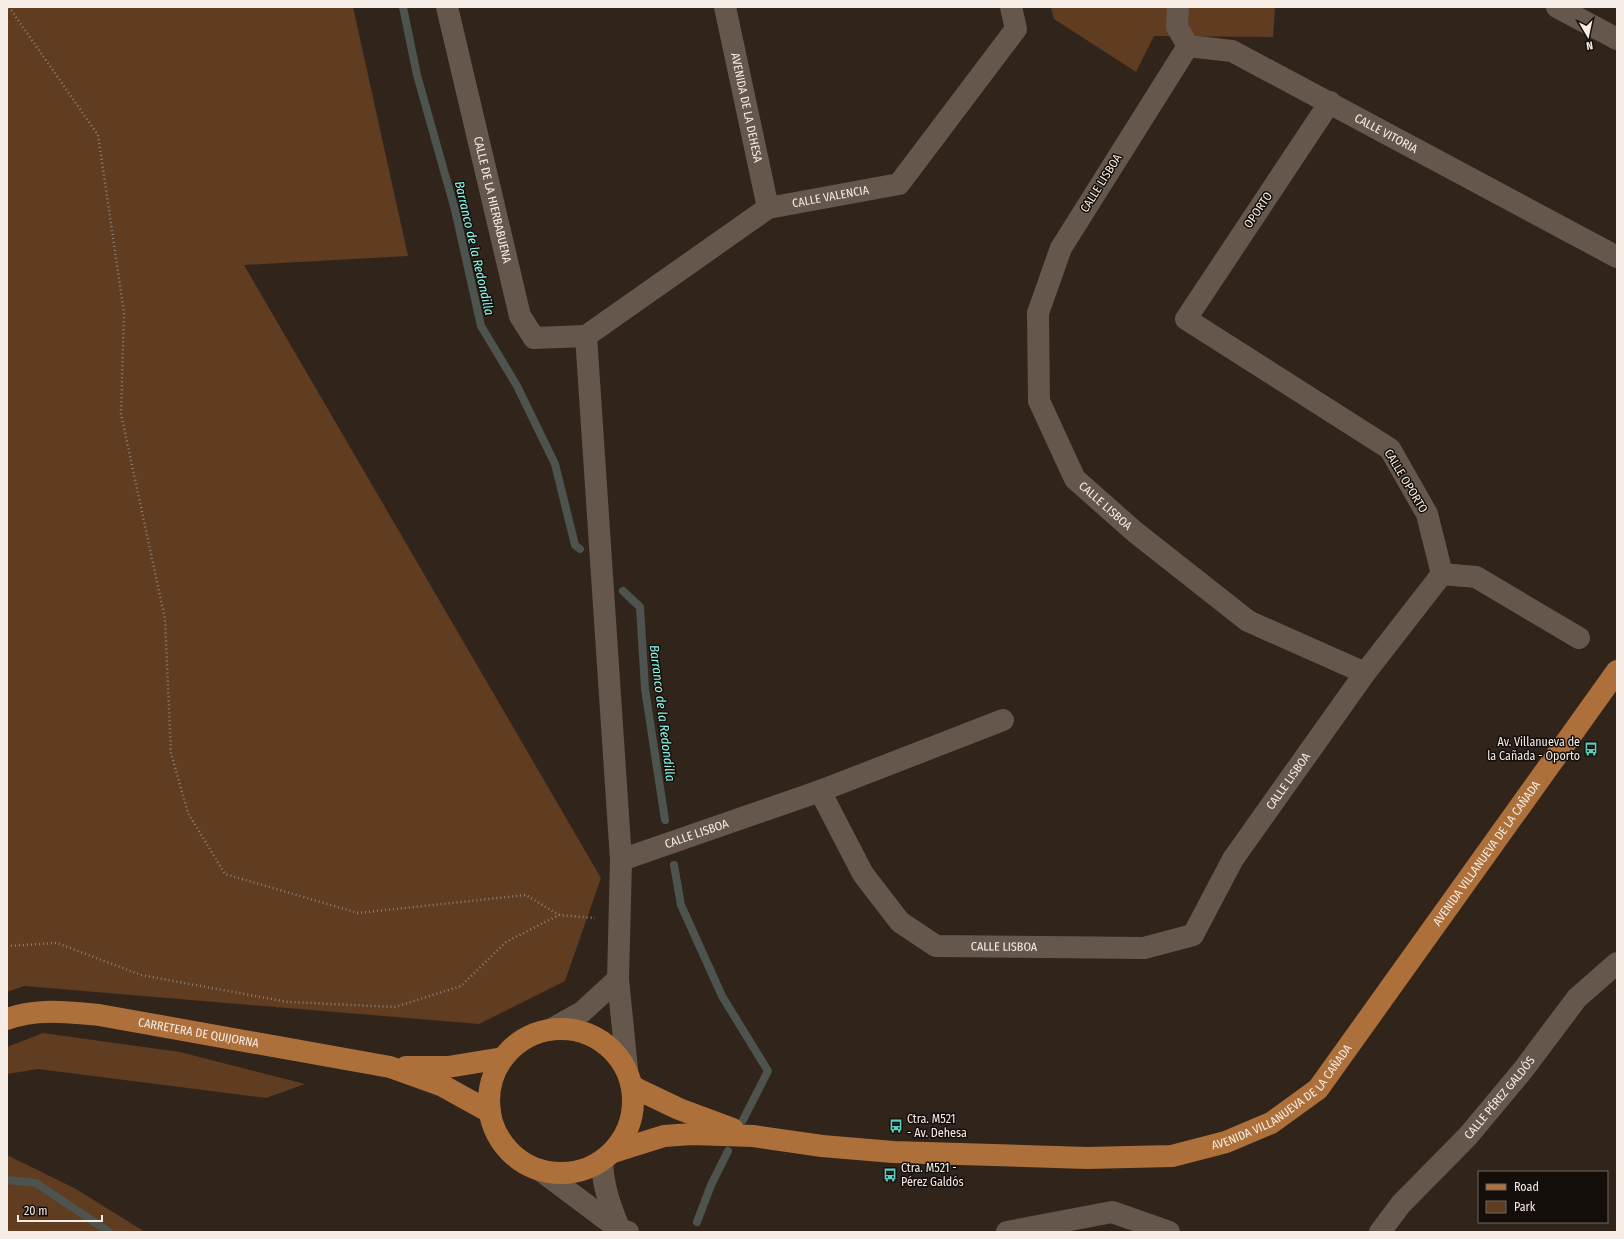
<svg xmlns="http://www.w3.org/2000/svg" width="1624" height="1239" viewBox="0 0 1624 1239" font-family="'Fira Sans Condensed',sans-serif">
<rect width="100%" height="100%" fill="#30241b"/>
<g fill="#603c21">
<path d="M 7,7 L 353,7 L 408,256 L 244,265 L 601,878 L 565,981 L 479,1024 L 24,986 L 7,992 Z"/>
<path d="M 1051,7 L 1275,7 L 1273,37 L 1154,36 L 1136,72 L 1054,19 Z"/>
<path d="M 43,1033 L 180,1052 L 305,1084 L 266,1098 L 38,1069 L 7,1074 L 7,1047 Z"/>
<path d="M 7,1155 L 76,1189 L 145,1232 L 7,1232 Z"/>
</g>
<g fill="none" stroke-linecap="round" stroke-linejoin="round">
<g stroke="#4d5450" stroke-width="8">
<path d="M 403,7 L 417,75 L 455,210 L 481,326 L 517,386 L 555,464 L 575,545 L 580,549"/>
<path d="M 623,591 L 640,607 L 645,689 L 665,820"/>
<path d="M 674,865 L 681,905 L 722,996 L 768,1071 L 743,1120"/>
<path d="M 7,1180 L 36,1183 L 109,1232"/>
<path d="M 697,1222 L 711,1185 L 728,1151"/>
</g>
<g stroke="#8b8179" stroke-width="2.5" stroke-dasharray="1 3" stroke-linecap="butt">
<path d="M 9,7 L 98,135 L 124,313 L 121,414 L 165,619 L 171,753 L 188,813 L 225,874 L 358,913 L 526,895 L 559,915"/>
<path d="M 7,946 L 57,943 L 141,975 L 288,1002 L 395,1007 L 461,986 L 506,942 L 559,915 L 595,918"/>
</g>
<g stroke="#66574d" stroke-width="22">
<path id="s1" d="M 447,7 L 520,316 L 534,338 L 586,336"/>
<path id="s2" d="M 725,7 L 768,208"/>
<path id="s3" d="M 1178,7 L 1177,27 L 1188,46 L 1232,51 L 1617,257"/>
<path d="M 1557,7 L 1617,39"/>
<path id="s4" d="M 1188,46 L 1061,248 L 1038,313 L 1039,401 L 1075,479 L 1135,532 L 1248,621 L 1365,673"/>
<path d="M 1330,102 L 1186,319 L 1390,449 L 1427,514 L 1442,574 L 1476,577 L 1579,638"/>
<path d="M 586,336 L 621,860 L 618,979 L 627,1069"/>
<path id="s5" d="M 586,336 L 768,208 L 899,184 L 1016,29 L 1011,7"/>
<path d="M 820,791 L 1003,720"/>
<path id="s6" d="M 621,860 L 820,791 L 863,874 L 900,922 L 936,946 L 1144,948 L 1193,935 L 1233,859 L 1365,673 L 1442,574"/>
<path d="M 550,1030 L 582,1012 L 618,979"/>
<path d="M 602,1161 C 603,1187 610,1206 620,1230"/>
<path d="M 540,1170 L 620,1230 L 628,1232"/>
<path d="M 1007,1232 L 1112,1212 L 1169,1232"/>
<path id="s7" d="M 1380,1232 L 1401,1204 L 1468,1136 L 1523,1070 L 1577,998 L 1617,963"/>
</g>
<g stroke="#ad703a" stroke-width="22">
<path id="s8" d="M 7,1019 C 37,1008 68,1012 99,1015 L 390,1067 L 443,1086 L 490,1112"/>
<circle cx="561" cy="1101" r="72"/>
<path d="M 406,1067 L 448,1067 L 503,1058"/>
<path d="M 633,1087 L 679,1109 L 733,1129"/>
<path id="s9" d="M 613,1152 L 664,1136 L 692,1134 L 753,1136 L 822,1146 L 893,1152 L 1087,1158 L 1172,1156 L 1226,1142 L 1271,1123 L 1318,1089 L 1617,671"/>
</g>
</g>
<defs>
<g id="bus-bare" transform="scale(1.08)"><path d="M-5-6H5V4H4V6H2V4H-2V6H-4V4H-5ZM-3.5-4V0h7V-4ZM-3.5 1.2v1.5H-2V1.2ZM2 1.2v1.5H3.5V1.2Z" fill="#58cebf" stroke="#140e0a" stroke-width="2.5" paint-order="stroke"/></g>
</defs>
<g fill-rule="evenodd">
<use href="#bus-bare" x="1591" y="749"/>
<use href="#bus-bare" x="896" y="1126"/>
<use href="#bus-bare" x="890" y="1175"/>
</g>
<g text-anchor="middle" stroke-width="3" stroke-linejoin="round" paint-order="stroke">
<g font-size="12" fill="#f6ede7" stroke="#140e0a">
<text dy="4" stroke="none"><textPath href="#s2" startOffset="103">AVENIDA DE LA DEHESA</textPath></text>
<text dy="4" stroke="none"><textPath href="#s3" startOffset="261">CALLE VITORIA</textPath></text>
<text transform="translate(1101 183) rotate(-58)" y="4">CALLE LISBOA</text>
<text dy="4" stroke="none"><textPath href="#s5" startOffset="286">CALLE VALENCIA</textPath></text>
<text dy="4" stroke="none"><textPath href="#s1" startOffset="198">CALLE DE LA HIERBABUENA</textPath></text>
<text transform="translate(1258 210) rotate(-56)" y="4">OPORTO</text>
<text transform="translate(1406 481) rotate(59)" y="4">CALLE OPORTO</text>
<text dy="4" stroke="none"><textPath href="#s4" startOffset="522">CALLE LISBOA</textPath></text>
<text dy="4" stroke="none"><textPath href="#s6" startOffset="848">CALLE LISBOA</textPath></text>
<text dy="4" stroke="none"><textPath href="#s6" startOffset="80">CALLE LISBOA</textPath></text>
<text dy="4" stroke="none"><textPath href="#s9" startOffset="1015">AVENIDA VILLANUEVA DE LA CAÑADA</textPath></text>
<text dy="4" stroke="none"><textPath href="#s6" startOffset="476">CALLE LISBOA</textPath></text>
<text dy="4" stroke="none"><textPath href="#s8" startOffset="194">CARRETERA DE QUIJORNA</textPath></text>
<text dy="4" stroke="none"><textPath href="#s9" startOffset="691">AVENIDA VILLANUEVA DE LA CAÑADA</textPath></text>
<text dy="4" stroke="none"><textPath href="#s7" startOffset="180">CALLE PÉREZ GALDÓS</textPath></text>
</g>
<g font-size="12" fill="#f6ede7" stroke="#140e0a" text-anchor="start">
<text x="1580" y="746" text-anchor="end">Av. Villanueva de<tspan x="1580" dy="14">la Cañada - Oporto</tspan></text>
<text x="907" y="1123">Ctra. M521<tspan x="907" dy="14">- Av. Dehesa</tspan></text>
<text x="901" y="1172">Ctra. M521 -<tspan x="901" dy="14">Pérez Galdós</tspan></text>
</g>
<g font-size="13" font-style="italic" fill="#88fbeb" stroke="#140e0a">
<text transform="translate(475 248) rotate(77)" y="5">Barranco de la Redondilla</text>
<text transform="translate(663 713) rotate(83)" y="5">Barranco de la Redondilla</text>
</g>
</g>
<rect width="1624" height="1239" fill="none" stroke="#f6ede7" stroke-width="16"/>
<rect x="1478" y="1171" width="130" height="52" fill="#140e0a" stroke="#6e6762"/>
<rect x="1486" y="1184" width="20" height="6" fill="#ad703a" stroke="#6e6762"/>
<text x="1514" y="1191" font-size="12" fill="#f6ede7">Road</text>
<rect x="1486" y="1201" width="20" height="12" fill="#603c21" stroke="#6e6762"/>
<text x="1514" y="1211" font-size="12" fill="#f6ede7">Park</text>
<g transform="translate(1588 36) rotate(171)" stroke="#140e0a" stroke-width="3" paint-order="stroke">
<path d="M0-3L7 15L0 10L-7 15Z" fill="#f6ede7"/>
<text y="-6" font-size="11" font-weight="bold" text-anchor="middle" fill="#f6ede7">N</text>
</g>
<path d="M18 1215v6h84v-6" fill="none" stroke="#f6ede7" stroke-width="2"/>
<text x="24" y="1215" font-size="12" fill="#f6ede7" stroke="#140e0a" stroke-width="3" paint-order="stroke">20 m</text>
</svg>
